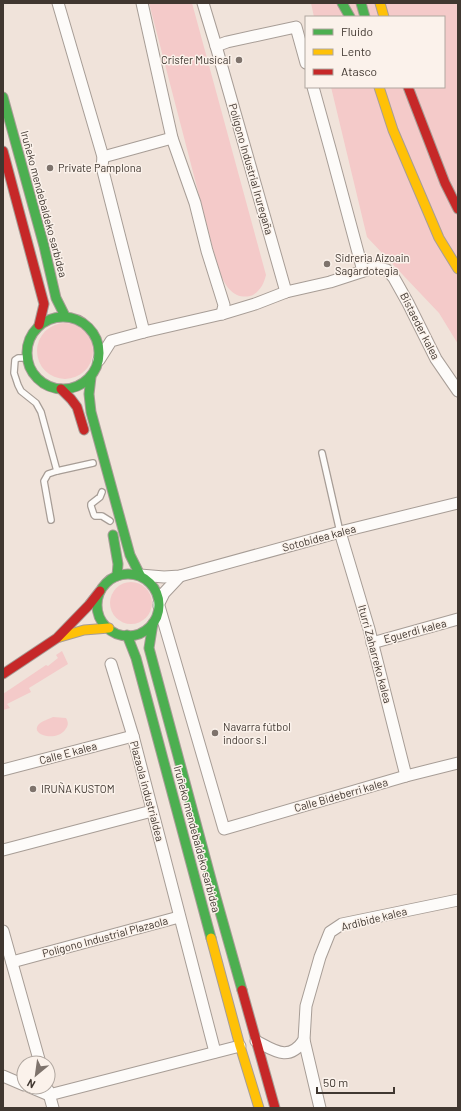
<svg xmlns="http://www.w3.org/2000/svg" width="461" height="1111" viewBox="0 0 461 1111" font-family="Barlow,sans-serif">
<rect width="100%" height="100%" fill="#f0e3da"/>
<g fill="#f4cac9">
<path d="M 149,3 L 192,3 L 266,275 C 264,283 261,290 253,295 C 248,297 242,297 237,295 C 221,287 218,264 213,249 Z"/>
<path d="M 311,3 L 458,3 L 458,344 L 439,313 L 367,237 L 331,87 L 444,87 L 444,17 L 314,17 Z"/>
<circle cx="65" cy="351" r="28"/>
<circle cx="131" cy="603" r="21"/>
<path d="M 62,651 L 68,664 L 29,688 L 31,692 L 7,704 L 10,708 L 3,710 L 3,694 L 46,665 L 48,666 L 58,658 L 56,655 Z"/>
<path d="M 53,717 L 66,718 C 69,723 68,726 65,730 C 56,742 29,735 39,724 C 42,721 49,719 53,717 Z"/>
</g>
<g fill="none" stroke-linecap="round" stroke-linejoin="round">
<g stroke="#a79d96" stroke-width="8">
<g id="lane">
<path d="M 27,358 L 18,358 L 15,360 L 14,373 L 18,385 L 21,391 L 36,403 L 41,412 L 57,471 L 93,463"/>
<path d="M 322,453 L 340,532"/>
<path d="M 102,492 L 100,497 L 91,504 L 91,506 L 94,515 L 95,516 L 102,516 L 110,521"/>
<path d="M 51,520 L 44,481 L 48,474 L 57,471"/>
</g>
</g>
<g stroke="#a79d96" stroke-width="13">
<g id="street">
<path d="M 58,3 L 103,157 L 102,167 L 144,332"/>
<path d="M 142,3 L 172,138 L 195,203 L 207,251 L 224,305 L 222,314"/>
<path d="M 203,3 L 216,46 L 286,292"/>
<path d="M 216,46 L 227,42 L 296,27 L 306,63"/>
<path d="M 313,87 L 331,152 L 363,271"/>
<path d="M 103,157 L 172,138"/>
<path d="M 99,360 L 111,341 L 144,332 L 222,314 L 255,304 L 286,292 L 330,282 L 376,267 L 387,270 L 394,278 L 408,303 L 436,359 L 458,391"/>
<path d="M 340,532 L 369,629 L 406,776"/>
<path d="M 140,575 L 164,577 L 180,576 L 340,532 L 458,503"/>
<path d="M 159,603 L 164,593 L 180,576"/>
<path d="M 159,606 L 224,829 L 406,776 L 458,763"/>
<path d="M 372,643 L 458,619"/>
<path d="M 111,664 L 133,736 L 215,1052"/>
<path d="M 3,770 L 133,736"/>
<path d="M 3,850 L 152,811"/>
<path d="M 3,931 L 40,1063"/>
<path d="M 12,962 L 179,917"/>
<path d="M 256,1041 C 275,1051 289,1062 304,1040"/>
<path d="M 3,1076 L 24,1085"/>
<path d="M 30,1087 L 49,1095 L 240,1046"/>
<path d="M 48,1090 L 53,1108"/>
<path d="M 320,1108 L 304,1040 L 306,1006 L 320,957 L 330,932 L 342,924 L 458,900"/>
</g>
</g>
<g stroke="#a79d96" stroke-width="11">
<g id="fast">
<path d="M 342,3 L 350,17"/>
<path d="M 361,3 L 365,17"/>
<path d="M 3,97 L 44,246 L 56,298 L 65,316"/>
<circle cx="63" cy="353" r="36"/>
<path d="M 91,377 L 89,394 L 91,412 L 130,555 L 140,575"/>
<path d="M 113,535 L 118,564 L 117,576"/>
<circle cx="128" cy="605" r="31"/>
<path d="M 153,623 L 149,648 L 215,894 L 242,990"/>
<path d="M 127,635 L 136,658 L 211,938"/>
</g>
</g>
<g stroke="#a79d96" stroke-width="11">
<g id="slow">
<path d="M 380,3 L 384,17"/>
<path d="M 379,87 L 393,130 L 439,238 L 458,269"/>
<path d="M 60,637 L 84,630 L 109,628"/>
<path d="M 211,938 L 240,1046 L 259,1108"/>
</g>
</g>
<g stroke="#a79d96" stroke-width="11">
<g id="jam">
<path d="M 408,87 L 445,183 L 458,209"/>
<path d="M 3,151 L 44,304 L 39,325"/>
<path d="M 61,389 L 71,399 L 77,407 L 84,430"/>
<path d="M 3,674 L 57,638 L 89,605 L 100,591"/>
<path d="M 242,990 L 275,1108"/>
</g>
</g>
<use href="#lane" stroke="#fdfbf9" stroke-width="5.5"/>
<use href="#street" stroke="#fdfbf9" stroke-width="11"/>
<use href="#fast" stroke="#4caf50" stroke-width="9"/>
<use href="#slow" stroke="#ffc107" stroke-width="9"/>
<use href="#jam" stroke="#c62828" stroke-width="9"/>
</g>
<g fill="#7e736c" stroke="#fbf2eb" stroke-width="1.5">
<circle cx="239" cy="60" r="4"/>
<circle cx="50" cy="168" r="4"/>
<circle cx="327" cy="264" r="4"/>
<circle cx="215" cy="733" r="4"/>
<circle cx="33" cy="789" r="4"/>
</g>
<g text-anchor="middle" stroke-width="3" stroke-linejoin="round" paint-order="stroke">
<g font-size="11" fill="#403730" stroke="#fbf2eb" text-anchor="start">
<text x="231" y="64" text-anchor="end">Crisfer Musical</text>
<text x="58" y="172">Private Pamplona</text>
<text x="335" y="262">Sidreria Aizoain<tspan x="335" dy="13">Sagardotegia</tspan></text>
<text x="223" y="731">Navarra fútbol<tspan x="223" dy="13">indoor s.l</tspan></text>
<text x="41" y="793">IRUÑA KUSTOM</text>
</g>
<g font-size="11" fill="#403730" stroke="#fbf2eb">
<text transform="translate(251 169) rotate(74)" y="4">Polígono Industrial Iruregaña</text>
<text transform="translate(44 204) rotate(75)" y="4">Iruñeko mendebaldeko sarbidea</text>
<text transform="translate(420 326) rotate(63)" y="4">Bistaeder kalea</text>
<text transform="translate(319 538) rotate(-15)" y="4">Sotobidea kalea</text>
<text transform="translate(415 631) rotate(-15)" y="4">Eguerdi kalea</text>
<text transform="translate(375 654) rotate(75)" y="4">Iturri Zaharreko kalea</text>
<text transform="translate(68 753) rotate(-15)" y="4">Calle E kalea</text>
<text transform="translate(147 791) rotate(75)" y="4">Plazaola industrialdea</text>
<text transform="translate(341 795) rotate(-16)" y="4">Calle Bideberri kalea</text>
<text transform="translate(197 839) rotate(75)" y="4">Iruñeko mendebaldeko sarbidea</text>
<text transform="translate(374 919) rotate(-14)" y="4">Ardibide kalea</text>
<text transform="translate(105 937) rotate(-15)" y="4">Polígono Industrial Plazaola</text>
</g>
</g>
<rect width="461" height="1111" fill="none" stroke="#403730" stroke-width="8"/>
<rect x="305" y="16" width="140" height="72" fill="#fbf2eb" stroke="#b0a7a0"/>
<rect x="313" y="29" width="20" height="6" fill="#4caf50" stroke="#b0a7a0"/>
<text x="341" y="36" font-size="12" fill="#403730">Fluido</text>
<rect x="313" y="49" width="20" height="6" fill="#ffc107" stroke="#b0a7a0"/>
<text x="341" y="56" font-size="12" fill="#403730">Lento</text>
<rect x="313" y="69" width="20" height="6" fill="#c62828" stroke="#b0a7a0"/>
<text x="341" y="76" font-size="12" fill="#403730">Atasco</text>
<g transform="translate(36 1075) rotate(209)"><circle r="19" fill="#fbf2eb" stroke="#b0a7a0"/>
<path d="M0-3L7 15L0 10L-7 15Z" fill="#7e736c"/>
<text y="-6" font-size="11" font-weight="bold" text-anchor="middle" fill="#403730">N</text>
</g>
<path d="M317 1087v6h77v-6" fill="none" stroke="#403730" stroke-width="2"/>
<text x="323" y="1087" font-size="12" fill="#403730" stroke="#fbf2eb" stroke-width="3" paint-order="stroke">50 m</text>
</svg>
